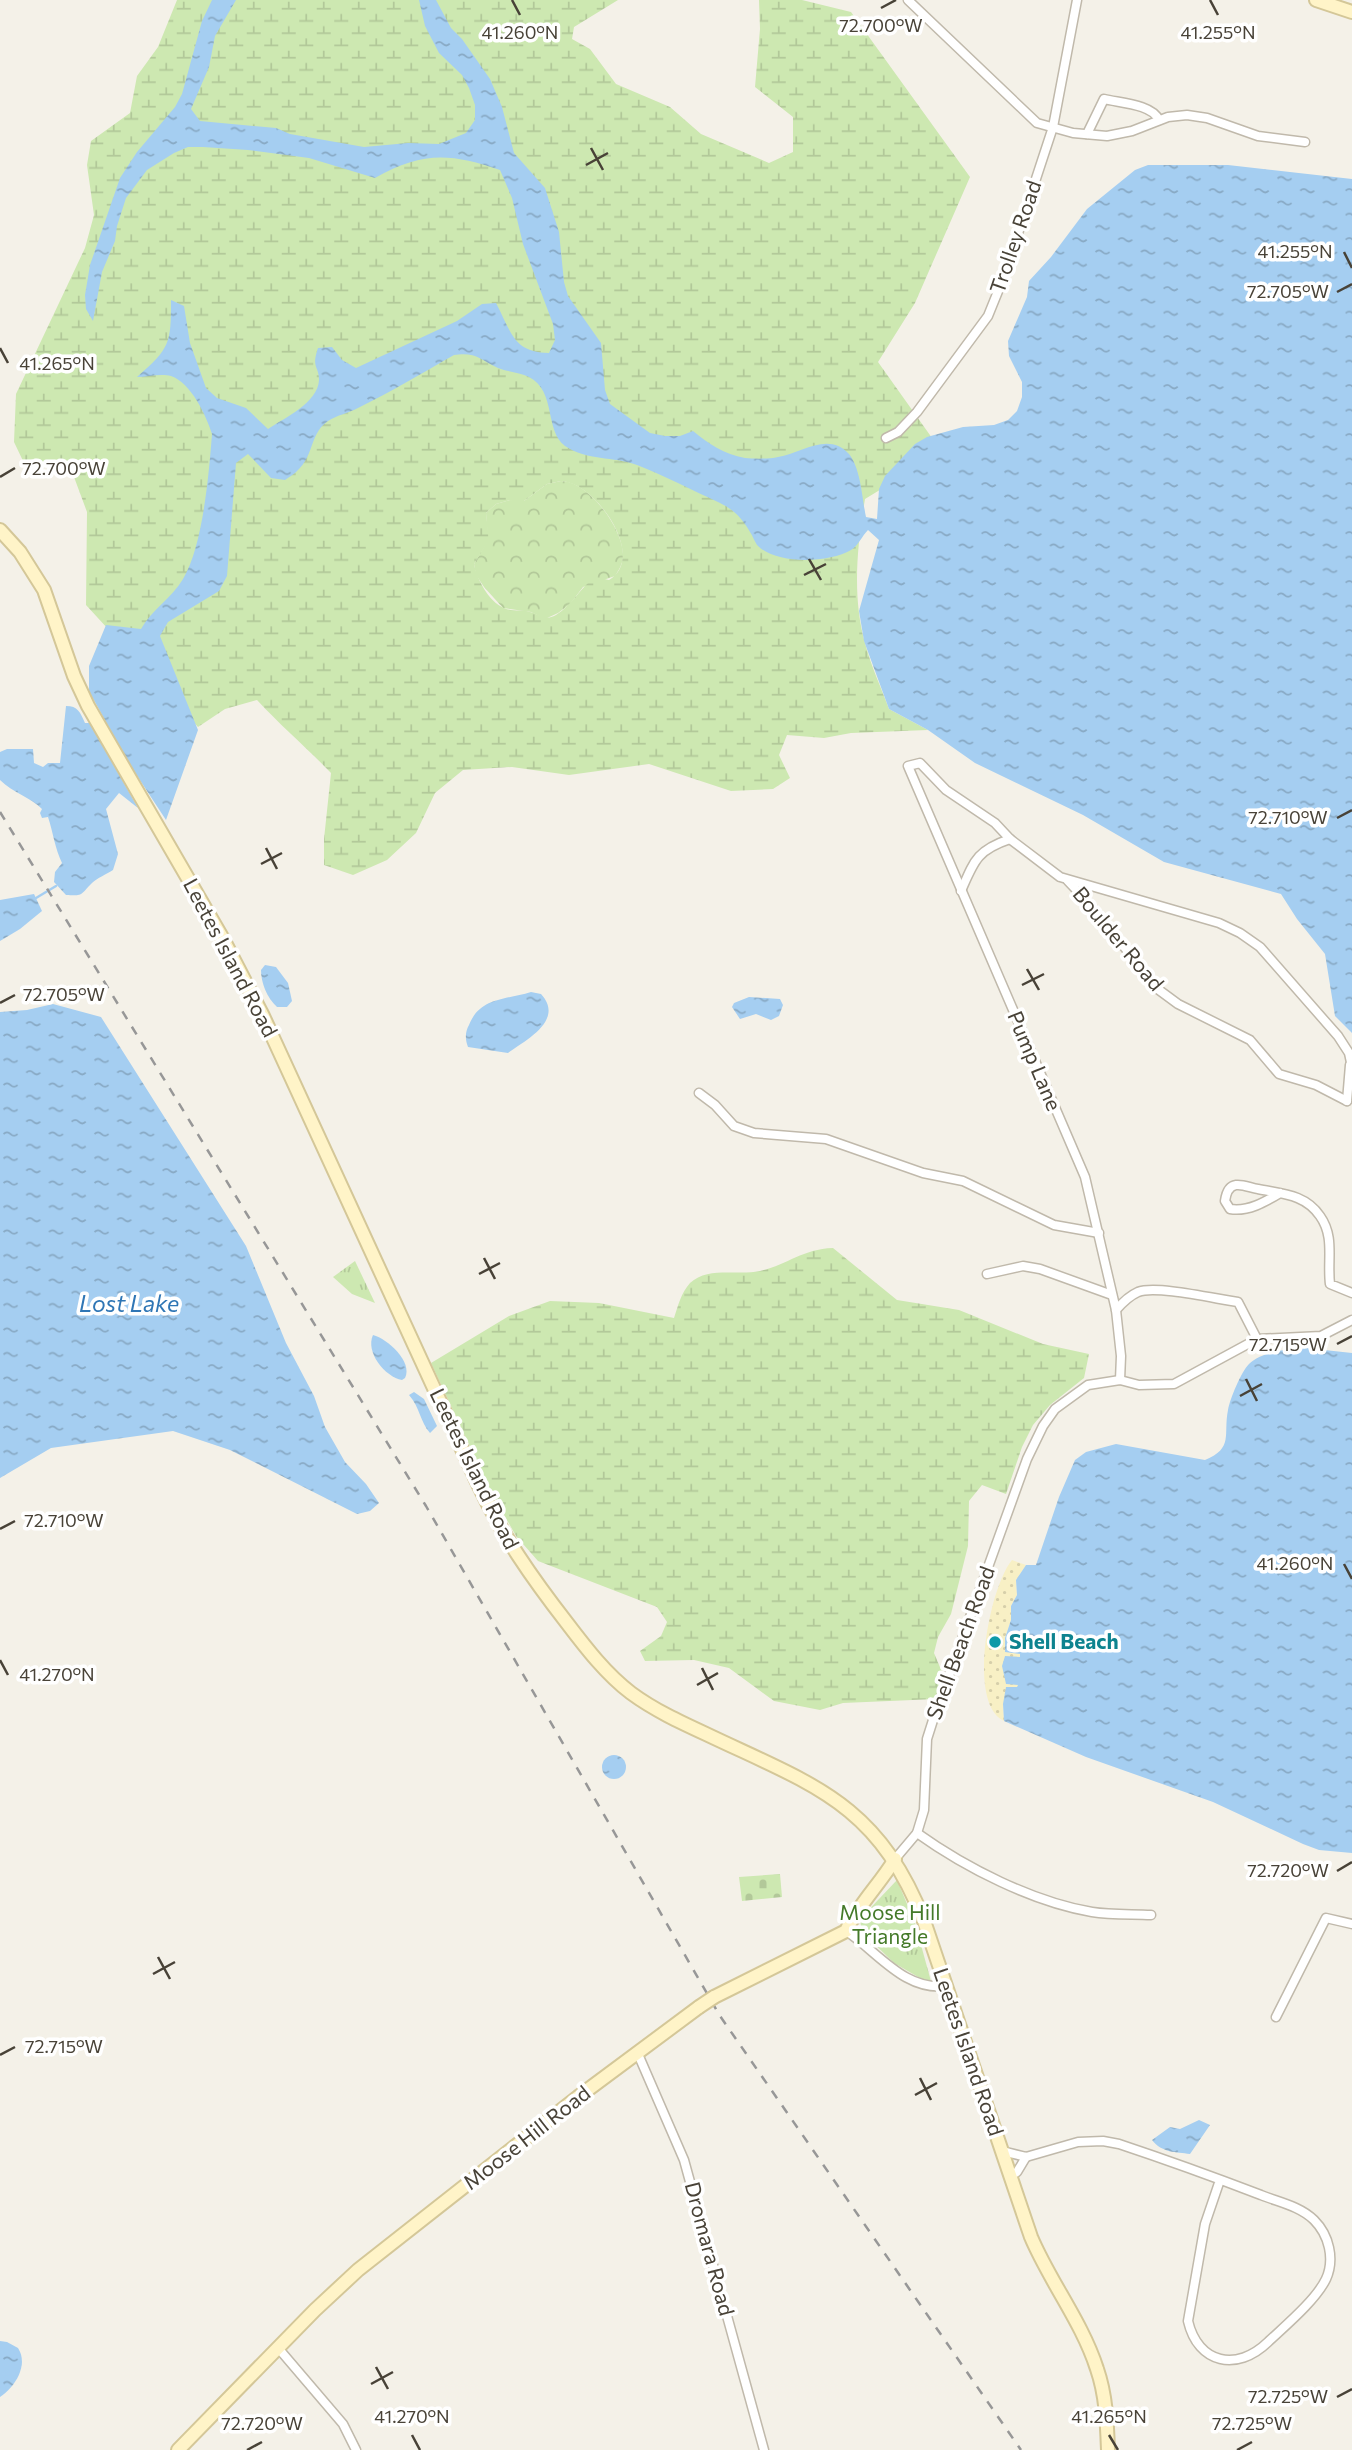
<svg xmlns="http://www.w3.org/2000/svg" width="1352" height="2450" viewBox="0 0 1352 2450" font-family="Commissioner,sans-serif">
<defs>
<pattern id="forest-crowns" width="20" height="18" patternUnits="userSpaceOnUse" patternTransform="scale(1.75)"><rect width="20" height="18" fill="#cde8b1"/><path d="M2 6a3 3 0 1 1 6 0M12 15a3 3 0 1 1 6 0" fill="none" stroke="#b2c899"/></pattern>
<pattern id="wetland-marsh" width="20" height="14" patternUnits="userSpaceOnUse" patternTransform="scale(1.75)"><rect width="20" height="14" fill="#cde8b1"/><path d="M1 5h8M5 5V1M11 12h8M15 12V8" fill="none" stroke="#b2c899"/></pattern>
<pattern id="sand-dots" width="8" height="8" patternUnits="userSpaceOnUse" patternTransform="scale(1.75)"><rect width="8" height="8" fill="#f8f0c5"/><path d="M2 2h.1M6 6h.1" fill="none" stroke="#d6cfaa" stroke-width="1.8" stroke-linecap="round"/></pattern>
<pattern id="cemetery-stones" width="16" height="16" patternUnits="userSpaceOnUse" patternTransform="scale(1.75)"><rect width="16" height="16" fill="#cde8b1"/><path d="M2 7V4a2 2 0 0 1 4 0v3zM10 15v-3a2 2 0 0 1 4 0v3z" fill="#b2c899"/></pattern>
<pattern id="park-tufts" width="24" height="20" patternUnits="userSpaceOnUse" patternTransform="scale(1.75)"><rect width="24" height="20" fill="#cde8b1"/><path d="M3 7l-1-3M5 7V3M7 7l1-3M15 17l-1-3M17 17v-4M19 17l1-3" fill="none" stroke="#b2c899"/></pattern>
<pattern id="water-ripples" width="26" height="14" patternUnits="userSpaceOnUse" patternTransform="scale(1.75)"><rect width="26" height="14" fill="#a5cef1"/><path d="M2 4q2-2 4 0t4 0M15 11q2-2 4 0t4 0" fill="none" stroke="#88a9c4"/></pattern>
</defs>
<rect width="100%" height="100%" fill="#f4f1e8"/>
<path fill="url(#forest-crowns)" d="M 561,481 C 589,481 624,530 623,556 C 623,563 619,570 615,576 L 583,587 L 570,604 L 558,613 L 545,619 L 531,612 L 503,608 L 484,587 L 476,575 L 474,564 L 488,540 L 486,513 L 496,504 L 510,500 L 524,501 L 547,484 Z"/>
<g fill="url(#wetland-marsh)" fill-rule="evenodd">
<path d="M 177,0 L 618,0 L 574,27 L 572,39 L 590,49 L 616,84 L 670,107 L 701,134 L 769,163 L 793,152 L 793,117 L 755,87 L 760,29 L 759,0 L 802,0 L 851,12 L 970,177 L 915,303 L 878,362 L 942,452 L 865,499 C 857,546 852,597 865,643 C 871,666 881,687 889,709 L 928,730 L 851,733 L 824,738 L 787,735 L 779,755 L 790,778 L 773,789 L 731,791 L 649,764 L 569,775 L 512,767 L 463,770 L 435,793 L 416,833 L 387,860 L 353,875 L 324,865 L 324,839 L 331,773 C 307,748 281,726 257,700 L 225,709 L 198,727 L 86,605 L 87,512 L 74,477 L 45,464 L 24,463 L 14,442 L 16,394 L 85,248 L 94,215 L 87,165 L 91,141 L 130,113 L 137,76 L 158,47 ZM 561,481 C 595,482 648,557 609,580 L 595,577 C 580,588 572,605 556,615 C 545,621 541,615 530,612 C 522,609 512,612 504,608 C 488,601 477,579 474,564 L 489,540 L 486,513 L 496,504 L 510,500 L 516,503 L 524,501 L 547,484 Z"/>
<path d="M 833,1248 L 897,1300 L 959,1310 L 1043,1344 L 1089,1354 L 1084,1378 L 1050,1405 L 1033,1425 L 1022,1447 L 1006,1494 L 982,1485 L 969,1501 L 968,1546 L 951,1614 L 938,1637 L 934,1653 L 942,1672 L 936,1699 L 843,1703 L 820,1710 L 774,1701 L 729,1668 L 694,1660 L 645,1661 L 640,1651 L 661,1636 L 667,1622 L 657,1607 L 538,1561 L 516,1536 L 490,1490 L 431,1363 L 509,1316 L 550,1301 L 599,1303 L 674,1318 C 678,1306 681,1293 690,1283 C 708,1266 738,1276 760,1271 C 787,1265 802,1249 833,1248 Z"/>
</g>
<path fill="url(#sand-dots)" d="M 1012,1560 L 1026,1565 L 1016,1580 L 1017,1595 L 1011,1606 L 1011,1620 L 1005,1638 L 1006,1652 L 1021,1654 L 1018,1687 L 1003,1704 L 1004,1721 C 966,1703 990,1586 1012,1560 Z"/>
<path fill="url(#cemetery-stones)" d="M 780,1874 L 782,1897 L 742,1901 L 739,1877 Z"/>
<g fill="url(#park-tufts)">
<path d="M 355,1261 L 375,1303 L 352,1294 L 333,1277 Z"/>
<path d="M 897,1880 L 915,1923 L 932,1985 L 894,1963 L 862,1932 L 860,1919 Z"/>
</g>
<g fill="url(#water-ripples)">
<path d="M 212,0 L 236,0 L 215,36 L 209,67 L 191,109 L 200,121 L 276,128 L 290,134 L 364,147 L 408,143 L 439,144 L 466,133 L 475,120 L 475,105 L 469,88 L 462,75 L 439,53 L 425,26 L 419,0 L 436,0 L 451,28 L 462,39 L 490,79 L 502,107 L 514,153 L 545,188 L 559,232 L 564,282 L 568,296 L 601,343 L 605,390 L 610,404 L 650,433 L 665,436 L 680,436 L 693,431 C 709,444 724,454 745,458 C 755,459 769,459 778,457 C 801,453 829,431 849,454 C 861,469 862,498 866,517 L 877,519 L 879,489 L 885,476 L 915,444 L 927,437 L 963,427 L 994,425 L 1008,420 L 1017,411 L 1022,397 L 1022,382 L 1009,356 L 1008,341 L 1027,297 L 1029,281 L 1051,257 L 1087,209 L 1135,170 L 1148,165 L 1228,165 L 1352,179 L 1352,1033 L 1335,1016 L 1325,954 L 1297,919 L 1281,894 L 1164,862 L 1083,815 L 975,763 L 928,730 L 889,709 L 864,641 L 859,611 L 879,540 L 868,530 C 862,536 858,546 851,550 C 829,563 777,565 758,546 C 755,543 753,536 750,532 C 742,518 734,510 720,503 C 692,490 665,476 637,465 C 613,456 587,461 565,446 C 544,430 557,392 529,377 C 520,372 508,372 498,368 C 479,359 476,352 454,355 C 422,373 391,392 358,408 C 349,413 337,415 328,421 C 306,436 318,461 285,480 L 271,478 L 248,454 L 236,463 L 227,576 L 219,591 L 168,622 L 160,636 L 198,730 L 166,820 L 126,759 L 89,691 L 89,666 L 106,625 L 141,629 C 152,609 172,598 183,579 C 203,546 209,473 212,434 C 206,415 191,383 171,376 C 161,373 147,377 137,377 C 170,348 171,344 171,300 L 184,306 L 190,343 L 206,388 L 217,398 L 246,408 L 268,429 C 284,418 318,403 319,380 C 319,365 311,369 318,348 L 332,347 L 342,360 L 356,368 L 457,321 L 482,304 L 496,303 C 511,331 513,353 549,353 L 555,340 L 553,324 L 523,244 L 512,198 L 500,170 C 451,153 422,151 375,178 L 309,158 L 248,150 L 203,147 L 188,147 L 174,153 L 147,170 L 126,198 L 117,226 L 115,241 L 102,272 L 93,321 L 86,309 L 85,295 L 90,265 L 120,178 L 137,152 L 175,107 L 182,94 L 202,21 Z"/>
<path d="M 66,706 C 78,706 80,712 85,723 L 90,723 L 138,808 L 119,793 L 106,809 L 118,854 L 113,870 C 107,874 97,878 92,883 C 80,895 84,896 66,895 L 54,882 L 55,872 L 62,863 C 55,849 53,832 48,817 L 42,818 L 40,813 L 42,809 C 32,798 13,793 0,780 L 0,752 L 7,749 L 33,749 L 34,763 L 43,767 L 48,763 L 60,763 Z"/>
<path d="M 34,894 L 42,911 L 20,929 L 0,941 L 0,900 Z"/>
<path d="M 265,965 L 276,967 L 288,983 L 292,1001 L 287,1007 L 277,1007 C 267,998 261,983 261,970 Z"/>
<path d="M 531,992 L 541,994 C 565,1020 526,1040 508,1053 L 468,1047 C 465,1039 465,1032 469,1025 C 480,997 506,1000 531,992 Z"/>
<path d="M 749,997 L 780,999 L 783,1005 L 779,1016 L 771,1020 L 756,1014 L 740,1019 L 732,1007 L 734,1003 Z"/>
<path d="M 53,1004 L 101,1017 L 246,1246 L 286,1343 L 314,1396 L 325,1427 L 345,1462 L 366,1484 L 379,1503 L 370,1511 L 357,1514 L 230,1450 L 173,1431 L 51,1448 L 0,1478 L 0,1012 L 27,1010 Z"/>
<path d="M 373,1335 C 388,1339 413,1362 405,1378 L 402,1380 C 385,1377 365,1352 373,1335 Z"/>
<path d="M 1306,1348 L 1352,1353 L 1352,1853 L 1319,1850 L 1303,1844 L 1213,1802 L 1086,1757 L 1004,1721 L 1003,1704 L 1006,1687 L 1017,1687 L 1018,1685 L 1006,1684 L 1002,1666 L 1005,1656 L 1020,1657 L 1020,1654 L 1005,1652 L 1005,1638 L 1011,1620 L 1011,1606 L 1017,1595 L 1016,1580 L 1026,1565 L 1036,1565 L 1059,1497 L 1075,1460 L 1086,1452 L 1116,1444 L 1205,1460 C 1234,1448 1223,1435 1228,1410 C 1230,1399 1241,1372 1249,1364 C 1262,1351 1289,1349 1306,1348 Z"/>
<path d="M 414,1392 L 424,1399 L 437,1426 L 430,1433 C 420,1422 420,1407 409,1395 Z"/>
<circle cx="614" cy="1767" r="12"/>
<path d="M 1199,2120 L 1210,2125 L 1190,2154 C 1176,2152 1162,2153 1152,2140 L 1170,2127 L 1180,2129 Z"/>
<path d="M 0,2341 L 7,2342 L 18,2348 C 29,2365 15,2387 0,2397 Z"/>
</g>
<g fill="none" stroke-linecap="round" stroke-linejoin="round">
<path stroke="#a5cef1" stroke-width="2.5" d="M 36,898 L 56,886"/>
<g stroke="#c0b9ab" stroke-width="11">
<g id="street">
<path d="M 908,0 L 1037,123 L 1073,133 L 1107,136 L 1132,131 L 1168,117 L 1187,115 L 1207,118 L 1258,136 L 1305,142"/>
<path d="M 1087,134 L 1104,99 C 1120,103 1152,104 1159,120"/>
<path d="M 886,438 L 898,432 L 917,412 L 988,316 L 1003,279 L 1053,127 L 1077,0"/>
<path d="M 1068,881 L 1087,901 L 1159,990 L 1178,1004 L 1250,1040 L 1279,1074 L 1316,1085 L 1347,1101"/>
<path d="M 961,891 C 974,861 977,850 1010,839"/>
<path d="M 699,1093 L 715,1105 L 734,1126 L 754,1133 L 826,1139 L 923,1173 L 963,1181 L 1054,1225 L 1099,1233"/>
<path d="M 1347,1101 L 1350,1065"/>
<path d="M 1280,1193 C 1265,1202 1248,1212 1230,1209 L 1225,1201 C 1226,1194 1228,1186 1236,1185 C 1243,1184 1251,1188 1258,1189 C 1282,1194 1305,1194 1320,1216 C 1335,1237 1327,1260 1330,1284 L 1352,1293"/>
<path d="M 987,1274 L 1023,1266 L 1040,1269 L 1112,1295"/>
<path d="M 1116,1310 C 1122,1303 1129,1296 1138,1292 C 1156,1285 1216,1299 1238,1302 L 1257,1339"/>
<path d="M 1120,1380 L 1121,1356 L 1116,1310 L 1085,1177 L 908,766 L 920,763 L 946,790 L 995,823 L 1010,839 L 1060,877 L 1219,923 L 1240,933 L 1260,947 L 1338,1036 L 1349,1053 L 1352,1067"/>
<path d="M 917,1833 C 966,1868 1033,1902 1092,1912 C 1111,1915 1132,1914 1151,1915"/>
<path d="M 895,1859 L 917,1833 L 924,1810 L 927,1739 L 934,1717 L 1027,1459 L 1043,1426 L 1055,1409 L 1088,1385 L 1120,1380 L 1139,1385 L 1174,1384 L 1257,1339 L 1321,1336 L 1352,1320"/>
<path d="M 846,1931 C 878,1952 904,1991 946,1986"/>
<path d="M 1276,2017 L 1326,1918 L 1352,1924"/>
<path d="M 638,2054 L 684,2160 L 764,2450"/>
<path d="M 1002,2151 L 1026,2157 L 1078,2142 L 1103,2141 L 1119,2144 C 1167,2160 1214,2177 1261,2195 C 1278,2202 1300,2206 1314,2220 C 1329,2235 1335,2259 1326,2279 C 1316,2300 1285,2326 1268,2342 C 1237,2372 1198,2364 1188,2321 L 1205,2224 L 1220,2180"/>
<path d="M 1010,2176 L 1017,2172 L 1026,2157"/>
<path d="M 279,2349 L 343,2424 L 356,2450"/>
</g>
</g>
<g stroke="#d4c798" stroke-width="16">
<g id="secondary">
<path d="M 1316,0 L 1352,12"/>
<path d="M 0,530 L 20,552 L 44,590 L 74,676 L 88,706 L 223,939 L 263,1016 L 478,1484 C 502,1535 532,1578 567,1623 C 586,1648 606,1674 631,1693 C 654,1710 680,1722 706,1734 C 813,1785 877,1802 924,1921 L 1031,2237 C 1050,2282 1082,2322 1097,2369 C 1106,2395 1107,2422 1108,2450"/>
<path d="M 714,1997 L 846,1931 C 858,1905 880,1884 895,1859"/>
<path d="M 178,2450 L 315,2310 L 358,2270 L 578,2097 L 699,2007"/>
</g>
</g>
<use href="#street" stroke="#fff" stroke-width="8"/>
<use href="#secondary" stroke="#fff4c8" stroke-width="12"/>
<path stroke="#979797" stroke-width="2.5" stroke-dasharray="9 9" stroke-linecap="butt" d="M 0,812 L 426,1506 L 720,2016 L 1021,2450"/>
<g stroke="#d4c798" stroke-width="16" stroke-linecap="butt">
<path id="secondary-bridge" d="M 699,2007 L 714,1997"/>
</g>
<use href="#secondary-bridge" stroke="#fff4c8" stroke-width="12"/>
</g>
<path fill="none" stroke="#484237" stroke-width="2.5" d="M 512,0 L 520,15M 1210,0 L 1218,15M 881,8 L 896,0M 591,148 L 603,170M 586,165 L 608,153M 1344,252 L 1352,268M 1337,292 L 1352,284M 0,348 L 8,363M 0,477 L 15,468M 809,559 L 821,580M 804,575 L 826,564M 1337,818 L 1352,810M 266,848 L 277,869M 261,864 L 282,853M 1027,969 L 1039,990M 1022,985 L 1044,974M 0,1003 L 15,995M 484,1258 L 495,1279M 479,1274 L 500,1263M 1337,1344 L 1352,1336M 1246,1379 L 1257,1401M 1240,1396 L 1262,1384M 0,1529 L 15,1521M 1344,1564 L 1352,1579M 0,1660 L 8,1675M 702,1668 L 713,1690M 697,1685 L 718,1673M 1337,1871 L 1352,1862M 158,1957 L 170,1979M 153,1974 L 175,1962M 0,2055 L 15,2047M 920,2078 L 931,2100M 915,2095 L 937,2083M 376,2367 L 388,2389M 371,2384 L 393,2372M 1337,2397 L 1352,2389M 412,2435 L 420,2450M 1109,2435 L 1118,2450M 247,2450 L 262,2442M 1237,2450 L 1252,2442"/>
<circle fill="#0f9aa8" stroke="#fff" stroke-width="2.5" cx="995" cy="1642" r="7"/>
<g text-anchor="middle" stroke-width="7" stroke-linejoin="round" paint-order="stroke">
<g font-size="21" fill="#484237" stroke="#fff">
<text transform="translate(1016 237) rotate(-71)" y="7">Trolley Road</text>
<text transform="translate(1118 939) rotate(50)" y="7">Boulder Road</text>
<text transform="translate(230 958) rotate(62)" y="7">Leetes Island Road</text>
<text transform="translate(1034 1061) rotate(67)" y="7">Pump Lane</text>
<text transform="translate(474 1469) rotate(64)" y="7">Leetes Island Road</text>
<text transform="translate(961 1643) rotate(-70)" y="7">Shell Beach Road</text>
<text transform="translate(968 2052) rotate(71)" y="7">Leetes Island Road</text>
<text transform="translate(527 2138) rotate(-38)" y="7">Moose Hill Road</text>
<text transform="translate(709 2249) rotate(75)" y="7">Dromara Road</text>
</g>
<g font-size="21" font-weight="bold" fill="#0d838f" stroke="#fff" text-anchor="start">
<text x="1009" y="1649">Shell Beach</text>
</g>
<g font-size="21" fill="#447a29" stroke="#fff">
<text x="890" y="1920">Moose Hill<tspan x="890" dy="24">Triangle</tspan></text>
</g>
<g font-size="23" font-style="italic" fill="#2f76b5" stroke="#fff">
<text x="129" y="1312">Lost Lake</text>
</g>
</g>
<g font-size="18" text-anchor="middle" fill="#484237" stroke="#fff" stroke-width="7" stroke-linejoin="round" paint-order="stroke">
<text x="881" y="32">72.700°W</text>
<text x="520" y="39">41.260°N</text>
<text x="1218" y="39">41.255°N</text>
<text x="1295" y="258">41.255°N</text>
<text x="1288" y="298">72.705°W</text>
<text x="57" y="370">41.265°N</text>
<text x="64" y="475">72.700°W</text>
<text x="1288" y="824">72.710°W</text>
<text x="64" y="1001">72.705°W</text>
<text x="1288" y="1351">72.715°W</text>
<text x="64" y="1527">72.710°W</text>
<text x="1295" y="1570">41.260°N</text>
<text x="57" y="1681">41.270°N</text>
<text x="1288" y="1877">72.720°W</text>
<text x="64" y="2053">72.715°W</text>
<text x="1288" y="2403">72.725°W</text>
<text x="412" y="2423">41.270°N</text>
<text x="1109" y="2423">41.265°N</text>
<text x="262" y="2430">72.720°W</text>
<text x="1252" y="2430">72.725°W</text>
</g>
</svg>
